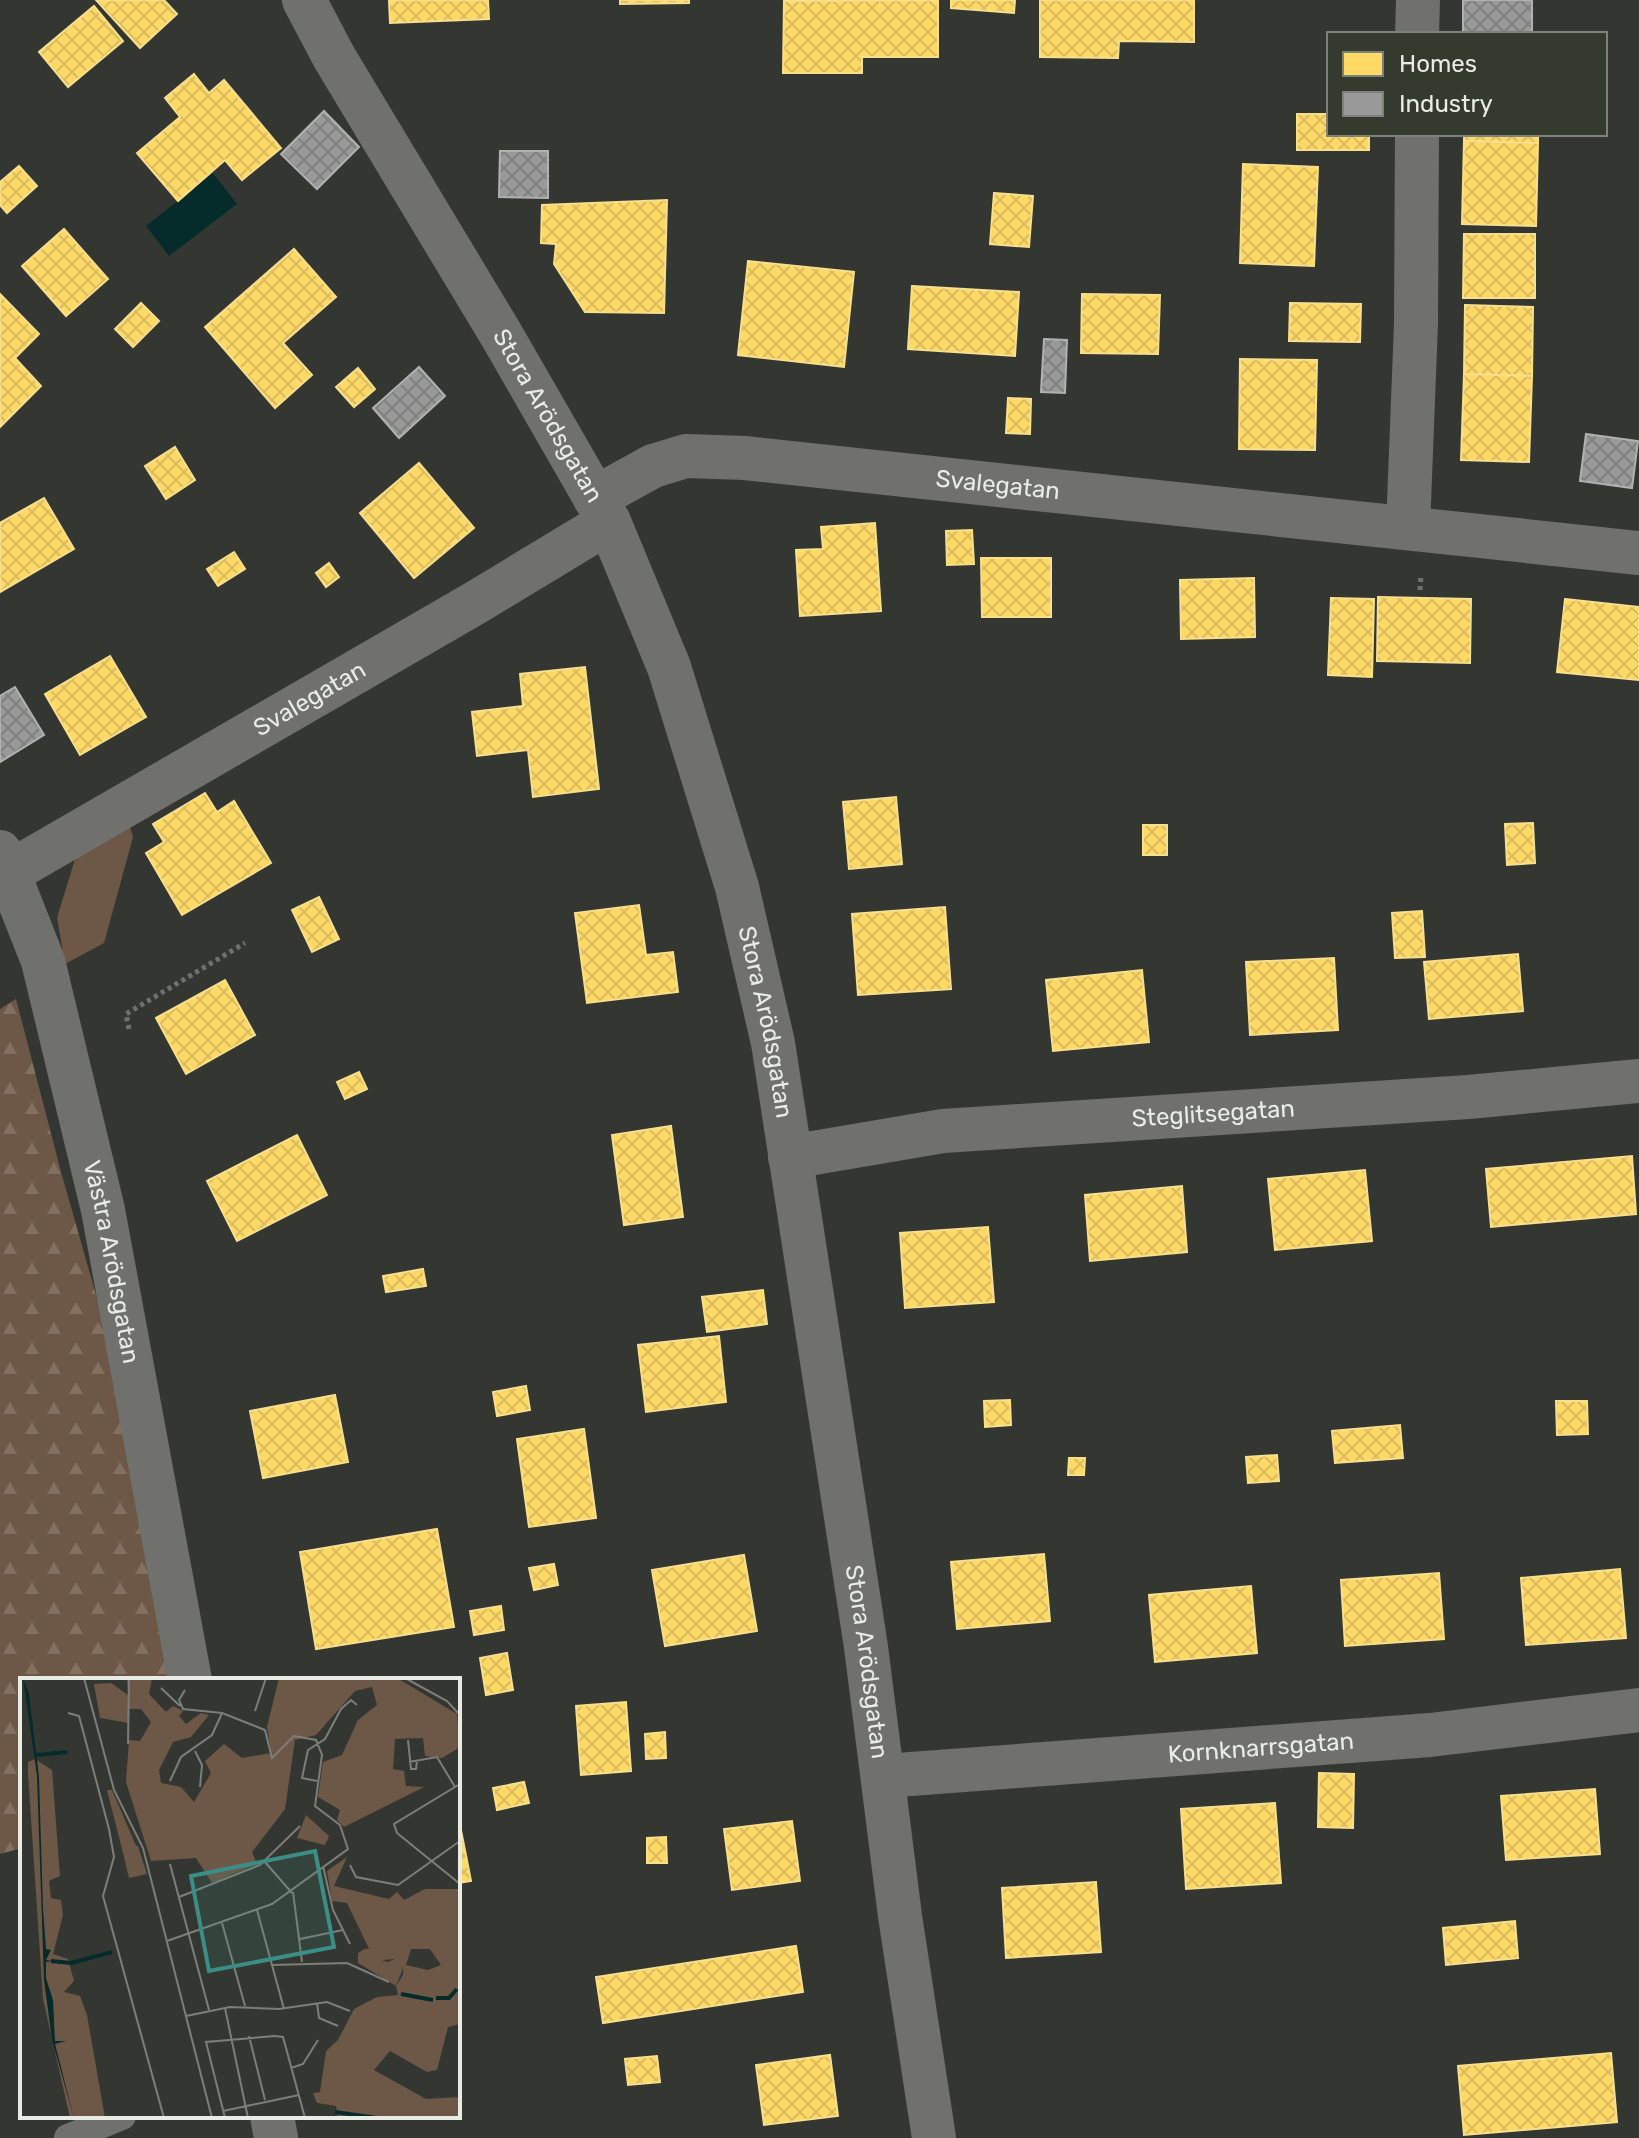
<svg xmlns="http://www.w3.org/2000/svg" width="1639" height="2138" viewBox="0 0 1639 2138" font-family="Rubik,sans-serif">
<defs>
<pattern id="forest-firs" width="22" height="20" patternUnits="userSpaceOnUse" patternTransform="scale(2)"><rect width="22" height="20" fill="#6d5847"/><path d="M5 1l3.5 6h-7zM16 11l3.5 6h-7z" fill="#827061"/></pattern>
<pattern id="homes-cross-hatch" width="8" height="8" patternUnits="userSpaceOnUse" patternTransform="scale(2)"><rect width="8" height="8" fill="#ffd966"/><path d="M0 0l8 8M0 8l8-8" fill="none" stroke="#dabc5f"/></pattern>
<pattern id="industry-cross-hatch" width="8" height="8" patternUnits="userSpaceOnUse" patternTransform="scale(2)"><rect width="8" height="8" fill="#999"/><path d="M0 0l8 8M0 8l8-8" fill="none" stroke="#808080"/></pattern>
</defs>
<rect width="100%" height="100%" fill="#343731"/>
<path fill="#6d5847" d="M 130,826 L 133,837 L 104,943 L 65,964 L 57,918 L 75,859 Z"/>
<path fill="url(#forest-firs)" d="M 16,999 L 61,1172 L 126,1400 L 172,1680 L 22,1680 L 22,1848 L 0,1854 L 0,1009 Z"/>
<path fill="#052c2a" d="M 213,173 L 237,204 L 169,256 L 146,226 Z"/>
<g fill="url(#homes-cross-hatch)" stroke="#f8df8c" stroke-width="2">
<path d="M 96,0 L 164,0 L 177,14 L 140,48 Z"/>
<path d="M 389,0 L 488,0 L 489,19 L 390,23 Z"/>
<path d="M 620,0 L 689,0 L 689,3 L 620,4 Z"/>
<path d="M 938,0 L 938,57 L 862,57 L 862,73 L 783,73 L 784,1 Z"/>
<path d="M 951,0 L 1015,0 L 1014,13 L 951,8 Z"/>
<path d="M 1040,0 L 1194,0 L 1194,42 L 1119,41 L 1118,58 L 1040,57 Z"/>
<path d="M 94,6 L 123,41 L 68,87 L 39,52 Z"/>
<path d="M 194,74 L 209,93 L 224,80 L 281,148 L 242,180 L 225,160 L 178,201 L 137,153 L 180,117 L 165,98 Z"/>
<path d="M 1297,114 L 1329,114 L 1329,134 L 1369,134 L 1369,150 L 1297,150 Z"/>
<path d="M 1464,134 L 1538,134 L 1538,143 L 1464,141 Z"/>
<path d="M 1464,141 L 1538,143 L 1536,226 L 1462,224 Z"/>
<path d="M 1243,164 L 1318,167 L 1314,266 L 1240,263 Z"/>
<path d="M 19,166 L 37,186 L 7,213 L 0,205 L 0,182 Z"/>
<path d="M 994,193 L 1033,196 L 1029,247 L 990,244 Z"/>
<path d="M 667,200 L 664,313 L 585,312 L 554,264 L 556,244 L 541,243 L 542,205 Z"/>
<path d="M 64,229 L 108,279 L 66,316 L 22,266 Z"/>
<path d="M 1464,234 L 1535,234 L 1535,298 L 1463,298 Z"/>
<path d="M 294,249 L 336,297 L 283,343 L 312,375 L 275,408 L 205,327 Z"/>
<path d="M 748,261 L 854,272 L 844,367 L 738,355 Z"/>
<path d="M 912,286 L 1019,292 L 1015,356 L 908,349 Z"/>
<path d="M 0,294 L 39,334 L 15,358 L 41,386 L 0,427 Z"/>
<path d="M 1082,294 L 1160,295 L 1158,354 L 1081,353 Z"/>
<path d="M 141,303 L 159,321 L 133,347 L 115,329 Z"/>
<path d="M 1290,303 L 1361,304 L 1360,342 L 1289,341 Z"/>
<path d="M 1465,305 L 1533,307 L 1532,376 L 1464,374 Z"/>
<path d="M 1240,359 L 1317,360 L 1315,450 L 1239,449 Z"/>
<path d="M 358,368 L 375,389 L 354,407 L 336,387 Z"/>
<path d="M 1464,374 L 1532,376 L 1529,462 L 1461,460 Z"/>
<path d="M 1008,398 L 1031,399 L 1030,434 L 1006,433 Z"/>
<path d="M 175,447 L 195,480 L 166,499 L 145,466 Z"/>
<path d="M 419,463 L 474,528 L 414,578 L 360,513 Z"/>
<path d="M 44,498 L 74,549 L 0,592 L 0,523 Z"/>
<path d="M 875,523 L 881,611 L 800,616 L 796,550 L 823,549 L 821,527 Z"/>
<path d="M 972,530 L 974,564 L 947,565 L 946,531 Z"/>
<path d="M 234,552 L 245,569 L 218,586 L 207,569 Z"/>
<path d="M 981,558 L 1051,558 L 1051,617 L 982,617 Z"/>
<path d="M 329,563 L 339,577 L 326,587 L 316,573 Z"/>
<path d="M 1254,578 L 1255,637 L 1181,639 L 1180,580 Z"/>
<path d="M 1378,597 L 1471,599 L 1470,663 L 1377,661 Z"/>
<path d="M 1331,598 L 1374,599 L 1372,677 L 1328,675 Z"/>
<path d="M 1565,599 L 1639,607 L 1639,680 L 1557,672 Z"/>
<path d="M 110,656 L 146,717 L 80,755 L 45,694 Z"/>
<path d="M 585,667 L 599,789 L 533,797 L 528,750 L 477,756 L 472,712 L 523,706 L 520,674 Z"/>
<path d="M 205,793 L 217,812 L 234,801 L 271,863 L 182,915 L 146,853 L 164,842 L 153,824 Z"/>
<path d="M 896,797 L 902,864 L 849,869 L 843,802 Z"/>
<path d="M 1533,823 L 1535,863 L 1507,865 L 1505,824 Z"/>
<rect x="1143" y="825" width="24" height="30"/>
<path d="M 319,897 L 339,939 L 312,952 L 292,910 Z"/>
<path d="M 639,905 L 646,955 L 673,952 L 678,992 L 587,1003 L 575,913 Z"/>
<path d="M 945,907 L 951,989 L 858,995 L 852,914 Z"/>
<path d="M 1422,911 L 1425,957 L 1395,958 L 1392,913 Z"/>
<path d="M 1518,954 L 1523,1011 L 1429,1019 L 1424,962 Z"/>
<path d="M 1334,958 L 1338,1030 L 1250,1035 L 1246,962 Z"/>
<path d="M 1142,970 L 1149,1042 L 1053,1051 L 1046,980 Z"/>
<path d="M 225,980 L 255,1035 L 186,1074 L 156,1018 Z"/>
<path d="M 359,1072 L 367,1089 L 345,1099 L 337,1082 Z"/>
<path d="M 671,1126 L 683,1217 L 624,1225 L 612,1135 Z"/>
<path d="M 297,1135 L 327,1195 L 237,1241 L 207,1181 Z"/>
<path d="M 1632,1156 L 1636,1214 L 1491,1227 L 1486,1169 Z"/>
<path d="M 1365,1170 L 1372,1241 L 1275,1250 L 1268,1179 Z"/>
<path d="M 1182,1186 L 1187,1252 L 1090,1261 L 1085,1195 Z"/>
<path d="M 988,1227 L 994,1302 L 905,1308 L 900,1233 Z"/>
<path d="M 423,1269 L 426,1286 L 386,1292 L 383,1276 Z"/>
<path d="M 763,1290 L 767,1324 L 707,1332 L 702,1297 Z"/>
<path d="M 719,1336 L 726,1402 L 646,1412 L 638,1345 Z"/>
<path d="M 526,1386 L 530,1410 L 497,1416 L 493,1392 Z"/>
<path d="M 335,1395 L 348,1462 L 263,1478 L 250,1411 Z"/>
<path d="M 1010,1400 L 1011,1425 L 985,1427 L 984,1401 Z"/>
<path d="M 1556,1401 L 1587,1401 L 1588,1434 L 1557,1435 Z"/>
<path d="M 1400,1425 L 1403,1458 L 1335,1463 L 1332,1431 Z"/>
<path d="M 584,1429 L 596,1518 L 529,1527 L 517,1439 Z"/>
<path d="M 1277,1455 L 1279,1481 L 1248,1483 L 1246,1457 Z"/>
<path d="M 1069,1458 L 1085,1458 L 1084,1475 L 1068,1475 Z"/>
<path d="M 437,1529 L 454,1627 L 316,1649 L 300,1552 Z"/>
<path d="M 1044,1554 L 1050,1621 L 957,1629 L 951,1562 Z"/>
<path d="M 744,1555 L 757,1631 L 665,1646 L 652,1570 Z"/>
<path d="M 554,1564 L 558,1585 L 534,1590 L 529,1568 Z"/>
<path d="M 1620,1569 L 1626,1638 L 1526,1645 L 1521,1578 Z"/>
<path d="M 1439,1573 L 1444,1639 L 1345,1646 L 1341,1580 Z"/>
<path d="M 1251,1586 L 1257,1653 L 1155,1662 L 1149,1595 Z"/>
<path d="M 501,1606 L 504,1630 L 474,1635 L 470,1611 Z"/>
<path d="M 507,1653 L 513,1690 L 486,1695 L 480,1658 Z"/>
<path d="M 626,1702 L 631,1771 L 581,1775 L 576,1706 Z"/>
<path d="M 665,1732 L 666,1758 L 646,1759 L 645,1734 Z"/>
<path d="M 1319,1773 L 1354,1774 L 1353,1828 L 1318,1827 Z"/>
<path d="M 524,1782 L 529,1803 L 497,1810 L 493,1788 Z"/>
<path d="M 1595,1789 L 1600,1854 L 1506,1860 L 1501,1796 Z"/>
<path d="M 1275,1803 L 1281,1883 L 1186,1889 L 1181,1809 Z"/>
<path d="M 458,1815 L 471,1881 L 458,1883 Z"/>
<path d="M 792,1821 L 800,1881 L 732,1890 L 724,1829 Z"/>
<path d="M 666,1837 L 667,1863 L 647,1863 L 647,1838 Z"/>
<path d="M 1096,1882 L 1101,1952 L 1006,1958 L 1002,1888 Z"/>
<path d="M 1515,1921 L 1518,1958 L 1446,1965 L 1443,1928 Z"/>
<path d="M 796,1946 L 803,1992 L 603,2023 L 596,1977 Z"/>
<path d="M 1611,2053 L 1617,2122 L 1464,2135 L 1458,2066 Z"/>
<path d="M 830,2055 L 838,2116 L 764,2125 L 756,2065 Z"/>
<path d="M 657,2056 L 660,2082 L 628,2085 L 625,2059 Z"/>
</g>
<g fill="url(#industry-cross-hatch)" stroke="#b1b2b0" stroke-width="2">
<rect x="1463" y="0" width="69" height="34"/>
<path d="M 324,111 L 359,147 L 317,189 L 281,154 Z"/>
<path d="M 500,151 L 548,151 L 548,198 L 499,197 Z"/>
<path d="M 1044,339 L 1067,340 L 1065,393 L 1041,392 Z"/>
<path d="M 419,367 L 445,396 L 399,438 L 373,408 Z"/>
<path d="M 1586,434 L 1638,441 L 1632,488 L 1580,481 Z"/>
<path d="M 15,687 L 44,735 L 0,762 L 0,696 Z"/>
</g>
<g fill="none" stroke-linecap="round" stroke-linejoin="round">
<g stroke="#70706d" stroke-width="5" stroke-dasharray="4 4" stroke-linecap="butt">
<path d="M 1420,590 L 1421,575"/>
<path d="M 129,1029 L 126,1014 L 245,943"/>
</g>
<path stroke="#70706d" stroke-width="28" d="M 68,2138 L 122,2116"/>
<g stroke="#70706d" stroke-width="44">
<path id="s1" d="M 304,0 L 334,57 L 502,336 L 609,522 L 669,667 L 737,887 L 773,1043 L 866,1647 L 900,1916 L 934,2138"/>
<path d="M 1417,34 L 1418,0"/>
<path id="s2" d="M 595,498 L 653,466 L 686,456 L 745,458 L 1639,553"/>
<path d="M 1408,528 L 1416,324 L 1417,134"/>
<path id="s3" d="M 0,852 L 43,961 L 103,1210 L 190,1680"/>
<path id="s4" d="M 10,872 L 475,603 L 609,522"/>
<path id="s5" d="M 790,1157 L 943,1131 L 1468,1097 L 1639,1081"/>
<path id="s6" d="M 884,1776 L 1430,1735 L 1639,1710"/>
<path d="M 272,2116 L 276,2138"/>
</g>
</g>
<g text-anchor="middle" stroke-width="8" stroke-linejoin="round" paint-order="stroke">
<g font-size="24" fill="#e9ece5" stroke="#353a2e">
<text dy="8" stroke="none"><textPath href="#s1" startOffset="482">Stora Arödsgatan</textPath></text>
<text dy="8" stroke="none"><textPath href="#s2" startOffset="414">Svalegatan</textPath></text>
<text dy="8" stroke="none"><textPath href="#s4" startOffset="346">Svalegatan</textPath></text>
<text dy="8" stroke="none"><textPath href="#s1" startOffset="1130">Stora Arödsgatan</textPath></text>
<text dy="8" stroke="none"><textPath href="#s5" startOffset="426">Steglitsegatan</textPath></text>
<text dy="8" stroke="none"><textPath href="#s3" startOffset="426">Västra Arödsgatan</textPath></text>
<text dy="8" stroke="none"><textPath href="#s1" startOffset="1778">Stora Arödsgatan</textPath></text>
<text dy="8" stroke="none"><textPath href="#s6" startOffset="378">Kornknarrsgatan</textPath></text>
</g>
</g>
<g transform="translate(20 1678)">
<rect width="440" height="440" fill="#343731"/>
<path d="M 101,167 L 118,168 L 127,196 L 109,200 ZM 368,270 L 375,272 L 375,281 L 362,282 L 383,290 L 376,308 L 338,285 L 338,275 L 345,271 Z" fill="#6d5847"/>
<path d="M 107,0 L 132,0 L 129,16 L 146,34 L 153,28 L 163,33 L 159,38 L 166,46 L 181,35 L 189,37 L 171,59 L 153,64 L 139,92 L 141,105 L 161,109 L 174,124 L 191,95 L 185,83 L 204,66 L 222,80 L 251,75 L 247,49 L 259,0 L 377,0 L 437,36 L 440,69 L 422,80 L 405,78 L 403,60 L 375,61 L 373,91 L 384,93 L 386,108 L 404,109 L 324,149 L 317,142 L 320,132 L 298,119 L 303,84 L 322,77 L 338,42 L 357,27 L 352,9 L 335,13 L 296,57 L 275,62 L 265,131 L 232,174 L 237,186 L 192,205 L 176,180 L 131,183 L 106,104 L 109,62 L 120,63 L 131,44 L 121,31 L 109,31 L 109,45 L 80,40 L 74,6 L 91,5 L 108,17 ZM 15,81 L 32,92 L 40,198 L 29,203 L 31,220 L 41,222 L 43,237 L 33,276 L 48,281 L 54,303 L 44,314 L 60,318 L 67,337 L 85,440 L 50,440 L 23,321 L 8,95 L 8,84 ZM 87,112 L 92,112 L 117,170 L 101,167 ZM 286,137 L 309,158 L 305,167 L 277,160 ZM 327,179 L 314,208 L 369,221 L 377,214 L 384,222 L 405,211 L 440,211 L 440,346 L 428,349 L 417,392 L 407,394 L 370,373 L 354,392 L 406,421 L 440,419 L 440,440 L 318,440 L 316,428 L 297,425 L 293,415 L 300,414 L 306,373 L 318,362 L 334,331 L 357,319 L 378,317 L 376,308 L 383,297 L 383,290 L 360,287 L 375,281 L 374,272 L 352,277 L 327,225 L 312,223 L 307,193 ZM 391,271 L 410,271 L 421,287 L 408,292 L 386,287 Z" fill="#6d5847" fill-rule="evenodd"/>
<path d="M 3,0 L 9,16 L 19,99 L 23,231 L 26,271 L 31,272 L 26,282 L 32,283 L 26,284 L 26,300 L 33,322 L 35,363 L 46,363 L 35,366 L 54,440 L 32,362 L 24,302 L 17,98 Z" fill="#052c2a"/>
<path fill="none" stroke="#052c2a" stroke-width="4" d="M 16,77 L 47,74M 31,283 L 51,285 L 92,274M 381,316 L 413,322M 416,320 L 429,320 L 437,311M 315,434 L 357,440"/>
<path fill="none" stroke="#7c7f79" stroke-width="2" d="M 64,0 L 94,112 L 123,170 L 192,440M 385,0 L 427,23 L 440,37M 141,10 L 160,28M 235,33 L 246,0M 48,35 L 59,38 L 89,151 L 94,179 L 83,218 L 144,440M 388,62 L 391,91 L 396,91 L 397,82M 108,66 L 109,0M 175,73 L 182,87 L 180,109M 389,84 L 417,79 L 435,109M 150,103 L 161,79 L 192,57 L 202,35M 297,103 L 282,100 L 288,72 L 305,61 L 321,31 L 331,22 L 337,27M 440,106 L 374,146 L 377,155 L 440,206M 245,184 L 272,215M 150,186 L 189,332M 330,187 L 336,199 L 378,207 L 440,163M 303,188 L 313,232 L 330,266M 273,214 L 282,284M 159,219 L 240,187 L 280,148M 237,232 L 264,331M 202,245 L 225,328M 280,261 L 323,252M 147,263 L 252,226 L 328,171 L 320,147 L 295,128 L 302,77 L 296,62 L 274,58 L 252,80 L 245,52 L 202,35 L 163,31 L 159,22 L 165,12M 252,287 L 327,285 L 369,304M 297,325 L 299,340 L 318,348M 205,330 L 228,440M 166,338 L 210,329 L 259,331 L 307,324 L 330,333M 229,358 L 245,422M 271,390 L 283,386 L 298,362M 203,433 L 279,417M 205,440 L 186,364 L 255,358 L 263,359 L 285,440"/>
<path fill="#3b8e86" fill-opacity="0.15" stroke="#3b8e86" stroke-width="4" d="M 295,173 L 314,269 L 189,293 L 171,198 Z"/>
<rect width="440" height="440" fill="none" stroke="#e9ece5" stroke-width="4"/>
</g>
<rect x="1327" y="32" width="280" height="104" fill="#353a2e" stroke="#7d8177" stroke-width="2"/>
<rect x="1343" y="52" width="40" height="24" fill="#ffd966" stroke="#7d8177" stroke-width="2"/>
<text x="1399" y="72" font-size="24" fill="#e9ece5">Homes</text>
<rect x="1343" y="92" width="40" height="24" fill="#999999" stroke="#7d8177" stroke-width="2"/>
<text x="1399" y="112" font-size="24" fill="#e9ece5">Industry</text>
</svg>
